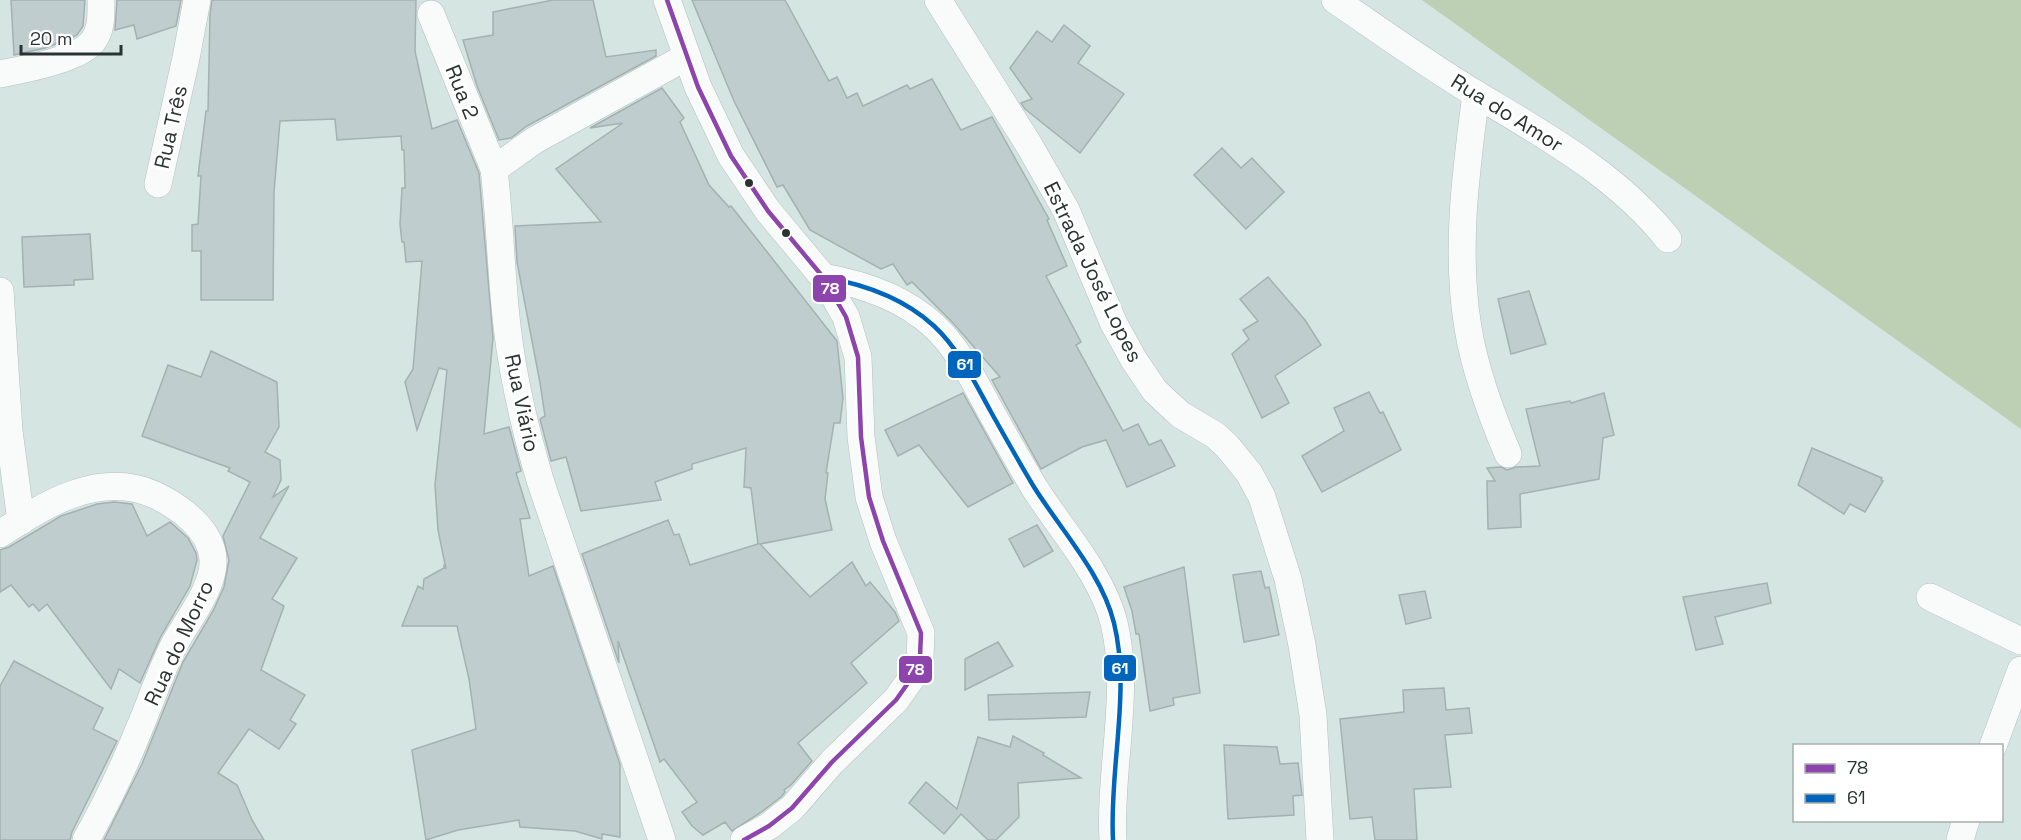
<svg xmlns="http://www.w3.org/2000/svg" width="2021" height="840" viewBox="0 0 2021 840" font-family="'Space Grotesk',sans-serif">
<rect width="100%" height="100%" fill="#d4e5e2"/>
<path fill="#bdd0b4" d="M 1422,0 L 2021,0 L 2021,429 Z"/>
<g fill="#c0cdce" stroke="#a4b1b1" stroke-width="1.5">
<path d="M 11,0 L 85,0 L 83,26 L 77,35 L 69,39 L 45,48 L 14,55 Z"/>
<path d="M 117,0 L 181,0 L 176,26 L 137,39 L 134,25 L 115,30 Z"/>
<path d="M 212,0 L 416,0 L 415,51 L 432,129 L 457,120 L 479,173 L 493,338 L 484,434 L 509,427 L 521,471 L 516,473 L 530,518 L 520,519 L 529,576 L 553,566 L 620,764 L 620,837 L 602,834 L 602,839 L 575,831 L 520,827 L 519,820 L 458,830 L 426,840 L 412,750 L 476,729 L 469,679 L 457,626 L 402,626 L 418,586 L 423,589 L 424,579 L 444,568 L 444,566 L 446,569 L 438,530 L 435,485 L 447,370 L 439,368 L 417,430 L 405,382 L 413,369 L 422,261 L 406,262 L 404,242 L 402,242 L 400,224 L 402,188 L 405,188 L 404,150 L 402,150 L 401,136 L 337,140 L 335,119 L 280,121 L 274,192 L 273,300 L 201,300 L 201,251 L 192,251 L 192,225 L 198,224 L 201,176 L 198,176 L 206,111 L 208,111 L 210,15 Z"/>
<path d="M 553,0 L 593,0 L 606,57 L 656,50 L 656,56 L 527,126 L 511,138 L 499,140 L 477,86 L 463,40 L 493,35 L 493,12 Z"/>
<path d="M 692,0 L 785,0 L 829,81 L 837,77 L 847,98 L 857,93 L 863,106 L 907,85 L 910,89 L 932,79 L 961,130 L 992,117 L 1049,219 L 1047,220 L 1067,266 L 1046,276 L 1081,342 L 1076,345 L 1123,431 L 1138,424 L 1149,445 L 1161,440 L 1175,466 L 1127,487 L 1106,440 L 1082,447 L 1041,469 L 992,380 L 1000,377 L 954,324 L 912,282 L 907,285 L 893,264 L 881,269 L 810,230 L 783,185 L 777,187 L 734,101 Z"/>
<path d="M 1064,25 L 1090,46 L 1078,63 L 1124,94 L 1080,153 L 1025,109 L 1021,103 L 1032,99 L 1010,68 L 1037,31 L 1052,42 Z"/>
<path d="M 662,88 L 684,118 L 680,122 L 709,185 L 729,207 L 731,206 L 837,341 L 843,398 L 840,423 L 834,423 L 826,473 L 828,473 L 825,499 L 832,530 L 760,544 L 810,597 L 852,562 L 866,586 L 870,582 L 895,612 L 899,621 L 851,663 L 867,683 L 798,743 L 812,761 L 791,785 L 784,790 L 785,792 L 781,797 L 760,813 L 732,831 L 725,822 L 703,835 L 692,826 L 682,812 L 697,802 L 664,759 L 660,762 L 618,641 L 619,663 L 582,554 L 668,520 L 674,535 L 679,534 L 690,565 L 758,544 L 751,488 L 744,487 L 746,448 L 692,464 L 692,469 L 655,482 L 661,500 L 581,511 L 566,457 L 551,461 L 540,419 L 545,416 L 540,383 L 517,262 L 515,226 L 601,222 L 556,169 L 623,123 L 590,128 Z"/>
<path d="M 1222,148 L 1241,168 L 1252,158 L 1284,192 L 1246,229 L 1194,175 Z"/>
<path d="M 90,234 L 93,279 L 74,280 L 74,285 L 24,287 L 22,237 Z"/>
<path d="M 1268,277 L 1305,320 L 1321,345 L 1275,376 L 1289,403 L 1262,418 L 1232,354 L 1249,339 L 1243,330 L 1258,321 L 1240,299 Z"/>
<path d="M 1529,291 L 1546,344 L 1511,354 L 1498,299 Z"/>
<path d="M 211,351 L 277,382 L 279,427 L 265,452 L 280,460 L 281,480 L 273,497 L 289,486 L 260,538 L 297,558 L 272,599 L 284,606 L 261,670 L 305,695 L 290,720 L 296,724 L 279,749 L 249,729 L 218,773 L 237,785 L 252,820 L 264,840 L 104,840 L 142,764 L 183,662 L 213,611 L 224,587 L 229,560 L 223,536 L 250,482 L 228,471 L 230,468 L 142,436 L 168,365 L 201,377 Z"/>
<path d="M 1369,392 L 1380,413 L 1383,412 L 1401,450 L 1322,492 L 1302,456 L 1344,431 L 1334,408 Z"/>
<path d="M 963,393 L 1013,483 L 968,507 L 919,445 L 898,456 L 885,430 Z"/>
<path d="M 1604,393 L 1614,435 L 1603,438 L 1599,479 L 1520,494 L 1521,527 L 1488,529 L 1487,481 L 1495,481 L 1487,468 L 1501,467 L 1507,470 L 1516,467 L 1540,466 L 1526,409 L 1570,401 L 1571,403 Z"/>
<path d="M 1812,448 L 1882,478 L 1881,480 L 1883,481 L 1865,512 L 1850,504 L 1844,514 L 1798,485 Z"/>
<path d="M 114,502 L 132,504 L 147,536 L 170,522 L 188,538 L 196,553 L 197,560 L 190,586 L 160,638 L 140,683 L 119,669 L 111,689 L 47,604 L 39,611 L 33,604 L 29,607 L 11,585 L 0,592 L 0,550 L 9,547 L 61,516 L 97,504 Z"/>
<path d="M 1037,525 L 1053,551 L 1024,567 L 1009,539 Z"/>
<path d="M 1184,567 L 1200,693 L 1173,698 L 1174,705 L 1150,711 L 1139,634 L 1136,634 L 1132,611 L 1124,587 Z"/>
<path d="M 1261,571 L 1265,588 L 1269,587 L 1279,635 L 1244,642 L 1233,575 Z"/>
<path d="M 1767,583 L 1771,603 L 1715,617 L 1723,644 L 1696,650 L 1683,597 Z"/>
<path d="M 1425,591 L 1431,618 L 1406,624 L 1399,595 Z"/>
<path d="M 998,642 L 1013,666 L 965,690 L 965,659 Z"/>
<path d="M 14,661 L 103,708 L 93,729 L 117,741 L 72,832 L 70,840 L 0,840 L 0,686 Z"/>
<path d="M 1444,688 L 1446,710 L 1469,708 L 1472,733 L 1445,735 L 1451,787 L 1414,789 L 1417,840 L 1375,840 L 1372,817 L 1350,819 L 1340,719 L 1404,712 L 1403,690 Z"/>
<path d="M 1090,692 L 1086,717 L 989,720 L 988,695 Z"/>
<path d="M 1013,736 L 1044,753 L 1043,755 L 1081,778 L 1018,783 L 1019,817 L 996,840 L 988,840 L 961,814 L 944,834 L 909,803 L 926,782 L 957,809 L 978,737 L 1010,747 Z"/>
<path d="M 1224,745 L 1277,747 L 1280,764 L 1298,763 L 1302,795 L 1293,796 L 1294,815 L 1228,819 Z"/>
</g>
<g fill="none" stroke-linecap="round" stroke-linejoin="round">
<g stroke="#b3c0be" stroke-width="28">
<g id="minor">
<path d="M 667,0 L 698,87 L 731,156 L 768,211 L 823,277 L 846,317 L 858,357 L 861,437 L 869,497 L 883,541 L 921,633 L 920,657 L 913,676 L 896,700 L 832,762 L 792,808 L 769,826 L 744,840"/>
<path d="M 938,0 L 1029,145 L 1066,210 L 1114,324 L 1134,360 L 1155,391 L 1170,405 L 1181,415 L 1215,435 L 1227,446 L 1249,473 L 1262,497 L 1288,579 L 1302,645 L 1313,715 L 1320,840"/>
<path d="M 1335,0 C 1382,32 1428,65 1476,94 C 1544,135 1617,175 1668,239"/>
<path d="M 431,14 L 494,169"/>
<path d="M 0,74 C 21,70 81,59 93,41 C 102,29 101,14 101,0"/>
<path d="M 1476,94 C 1466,171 1455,250 1468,328 C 1475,371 1491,414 1508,454"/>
<path d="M 158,184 L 186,58 L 197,0"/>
<path d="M 823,277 C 863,284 904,298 934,326 C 959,349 975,383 991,412 C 1005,437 1019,462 1034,487 C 1061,530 1102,574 1114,623 C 1131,692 1109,769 1113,840"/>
<path d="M 0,291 L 9,431 L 21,521"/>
<path d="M 0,534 C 45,504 100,470 155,495 C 180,507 211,529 213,559 C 215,587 186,622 174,645 C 160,672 151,702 139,729 C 124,767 106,804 86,840"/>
<path d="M 1930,597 L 2021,641"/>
<path d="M 1993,746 L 2021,670"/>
<path d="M 662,840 L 540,480 C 525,429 513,379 507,326 C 501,274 500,221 494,169 L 535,140 L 686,57"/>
<path d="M 1960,840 L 1966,820"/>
</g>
</g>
<use href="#minor" stroke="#f9fbfb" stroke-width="27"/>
<g stroke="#fff" stroke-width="9">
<path id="bus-1" d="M 667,0 L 698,87 L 731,156 L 768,211 L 823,277 L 846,317 L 858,357 L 861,437 L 869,497 L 883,541 L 921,633 L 920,657 L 913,676 L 896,700 L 832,762 L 792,808 L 769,826 L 744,840"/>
</g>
<g stroke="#fff" stroke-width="9">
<path id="bus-2" d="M 823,277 C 863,284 904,298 934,326 C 959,349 975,383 991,412 C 1005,437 1019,462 1034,487 C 1061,530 1102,574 1114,623 C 1131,692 1109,769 1113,840"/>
</g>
<use href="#bus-1" stroke="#8e44ad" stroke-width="4.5"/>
<use href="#bus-2" stroke="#0065bd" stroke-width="4.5"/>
</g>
<g fill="#293432" stroke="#fff" stroke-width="2">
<circle cx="749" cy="183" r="5"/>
<circle cx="786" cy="233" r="5"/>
</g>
<g text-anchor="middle" stroke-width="6" stroke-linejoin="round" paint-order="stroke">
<g font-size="21" fill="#293432" stroke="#fff">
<text transform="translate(462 92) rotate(68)" y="7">Rua 2</text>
<text transform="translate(1507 113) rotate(32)" y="7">Rua do Amor</text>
<text transform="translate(171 127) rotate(-77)" y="7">Rua Três</text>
<text transform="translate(1093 272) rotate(64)" y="7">Estrada José Lopes</text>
<text transform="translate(522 403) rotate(78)" y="7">Rua Viário</text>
<text transform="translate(179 643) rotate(-65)" y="7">Rua do Morro</text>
</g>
</g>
<g stroke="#fff" stroke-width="2">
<rect x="812" y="274" width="35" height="29" rx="6" fill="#8e44ad"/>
<rect x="947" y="350" width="35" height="29" rx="6" fill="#0065bd"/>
<rect x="1103" y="654" width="34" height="28" rx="6" fill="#0065bd"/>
<rect x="898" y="655" width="35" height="29" rx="6" fill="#8e44ad"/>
</g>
<g font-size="16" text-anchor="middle" font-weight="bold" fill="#fff">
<text x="830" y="294">78</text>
<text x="965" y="370">61</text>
<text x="1120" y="674">61</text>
<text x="915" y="675">78</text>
</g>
<rect x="1793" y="744" width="210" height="78" fill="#ffffff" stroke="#a9aead" stroke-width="1.5"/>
<rect x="1805" y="764" width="30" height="9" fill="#8e44ad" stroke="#a9aead" stroke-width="1.5"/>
<text x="1847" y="774" font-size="18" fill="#293432">78</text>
<rect x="1805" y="794" width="30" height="9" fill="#0065bd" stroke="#a9aead" stroke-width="1.5"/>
<text x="1847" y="804" font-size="18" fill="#293432">61</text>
<path d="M21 45v9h100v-9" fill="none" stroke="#293432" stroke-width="3"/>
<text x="30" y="45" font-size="18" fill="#293432" stroke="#ffffff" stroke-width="4.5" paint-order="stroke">20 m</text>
</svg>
